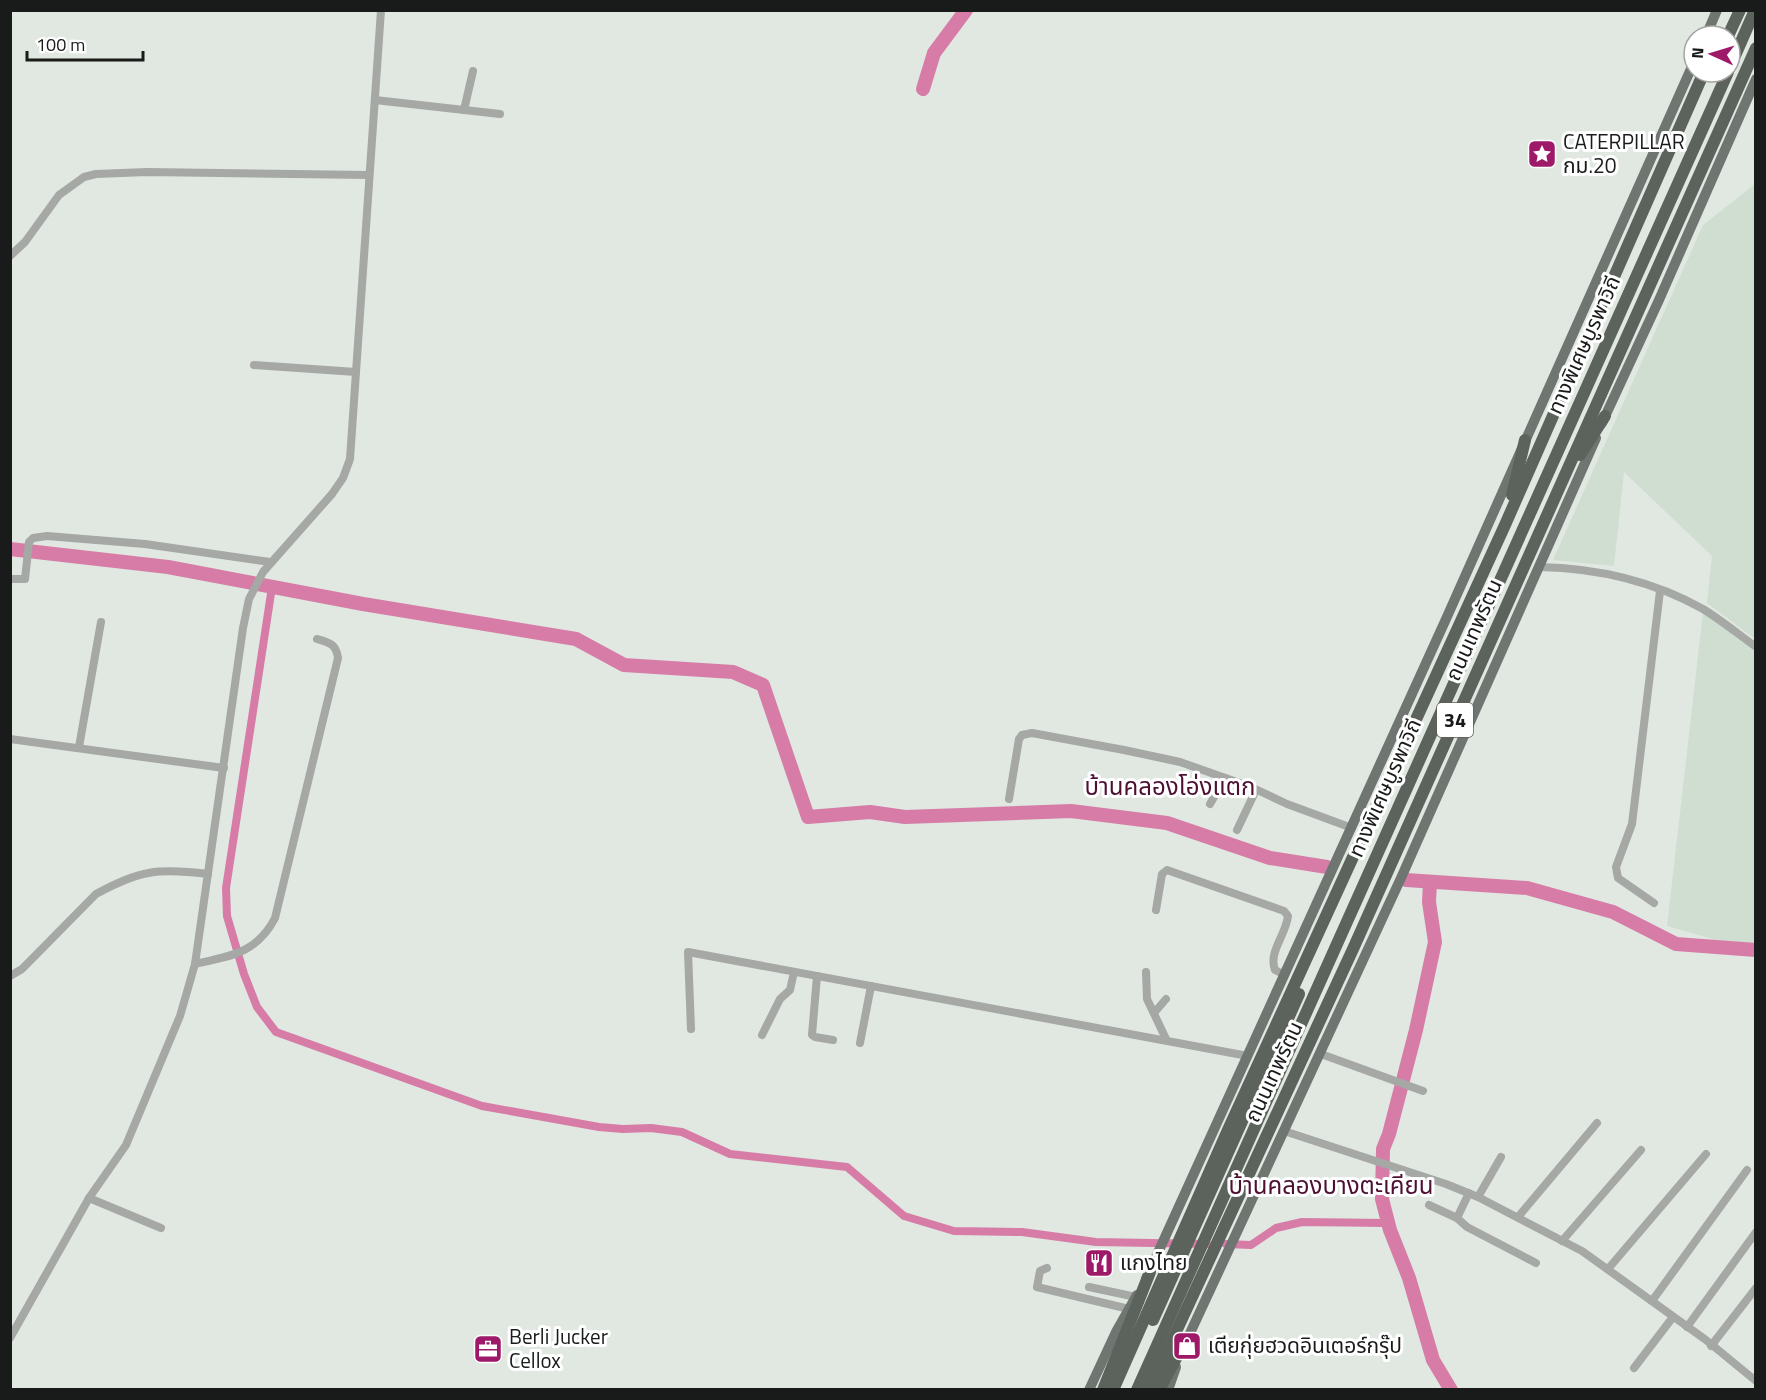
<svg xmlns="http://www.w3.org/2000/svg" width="1766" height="1400" viewBox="0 0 1766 1400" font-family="'Titillium Web','Noto Sans Thai',sans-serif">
<rect width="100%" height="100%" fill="#e0e8e1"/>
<g fill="#d0ded1">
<path d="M 1755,184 L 1755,639 L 1707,603 L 1712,556 L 1624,472 L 1614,566 L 1553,560 L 1703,225 Z"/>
<path d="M 1703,612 L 1755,652 L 1755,945 L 1716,940 L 1667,926 Z"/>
</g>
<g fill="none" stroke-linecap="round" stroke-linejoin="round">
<g stroke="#d67ca7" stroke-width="8">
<path d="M 272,587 L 226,888 L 227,916 L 244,974 L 257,1007 L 276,1032 L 482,1106 L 599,1127 L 623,1129 L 651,1128 L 682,1132 L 730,1154 L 847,1167 L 904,1216 L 954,1231 L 1022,1232 L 1096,1242 L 1207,1244"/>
<path d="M 1226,1244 L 1251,1245 L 1276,1228 L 1302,1222 L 1388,1223"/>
</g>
<g stroke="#d67ca7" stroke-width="14">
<path d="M 923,89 L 934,53 L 966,10"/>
<path d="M 10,549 L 168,567 L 363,604 L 576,639 L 624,665 L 733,672 L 763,685 L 808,817 L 870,812 L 905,817 L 1071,811 L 1167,823 L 1270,858 L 1327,867"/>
<path d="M 1406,880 L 1527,888 L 1613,912 L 1676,944 L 1756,950"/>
<path d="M 1430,882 L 1429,902 L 1435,942 L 1416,1030 L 1389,1134 L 1383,1149 L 1382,1199 L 1390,1230 L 1409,1278 L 1433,1360 L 1451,1390"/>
</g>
<g stroke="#a5a8a5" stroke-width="8">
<path d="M 375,100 L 500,114"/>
<path d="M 464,110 L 473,71"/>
<path d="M 10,256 L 25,242 L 59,195 L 84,177 L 96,174 L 147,172 L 369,175"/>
<path d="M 254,365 L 356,372"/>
<path d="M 1539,567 C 1596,568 1653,581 1703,609 C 1721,620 1738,634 1756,647"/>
<path d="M 10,579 L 25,579 L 29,542 L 33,538 L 47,536 L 145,544 L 270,562"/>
<path d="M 10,739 L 224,768"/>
<path d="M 79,747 L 101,622"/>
<path d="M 1009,799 L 1019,739 L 1022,735 L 1032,733 L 1124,750 L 1180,762 L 1251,787 L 1287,804 L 1352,828"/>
<path d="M 1210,804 L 1225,778"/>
<path d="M 1237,830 L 1256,790"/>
<path d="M 1654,903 L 1618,878 L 1616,867 L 1632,824 L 1660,591"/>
<path d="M 1156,910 L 1162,874 L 1167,870 L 1284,911 L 1288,916 C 1286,935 1268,952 1275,970 L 1285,975"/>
<path d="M 195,964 C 231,956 257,953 275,918 L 338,658 C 336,644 330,643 317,639"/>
<path d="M 1146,972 L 1147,999 L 1166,1039"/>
<path d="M 10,976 L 22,969 L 96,894 C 140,870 158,868 208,874"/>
<path d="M 817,976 L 812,1035 L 815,1037 L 833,1040"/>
<path d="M 1154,1013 L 1166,999"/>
<path d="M 691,1029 L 688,952 L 1248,1056"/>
<path d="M 762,1035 L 780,999 L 790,990 L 794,972"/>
<path d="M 860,1043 L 871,986"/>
<path d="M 1321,1054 L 1423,1091"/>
<path d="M 1284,1131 L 1446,1184 L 1478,1197 L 1582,1251 L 1706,1340 L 1756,1381"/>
<path d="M 1469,1193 L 1457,1218 L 1467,1227 L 1536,1263"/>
<path d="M 1478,1197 L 1501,1157"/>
<path d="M 89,1198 L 161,1228"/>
<path d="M 1429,1205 L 1457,1218"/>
<path d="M 1518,1217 L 1597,1123"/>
<path d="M 1562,1241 L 1641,1150"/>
<path d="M 1047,1268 L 1040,1271 L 1037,1287 L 1129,1309"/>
<path d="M 1608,1269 L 1706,1154"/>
<path d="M 1089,1287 L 1136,1297"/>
<path d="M 1652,1301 L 1747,1170"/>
<path d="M 1687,1327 L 1756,1232"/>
<path d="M 10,1338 L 89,1198 L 126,1145 L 180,1016 L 195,964 L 243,628 L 249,599 L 263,572 L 332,494 L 343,478 L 350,459 L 381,10"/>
<path d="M 1711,1346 L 1756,1288"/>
<path d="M 1634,1368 L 1673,1317"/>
</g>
<g stroke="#6f7570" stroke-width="10">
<path d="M 1706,36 L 1717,10"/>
<path d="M 1602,423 L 1659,300 L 1756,79"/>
<path d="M 1146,1279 L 1446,619 L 1694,62"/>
<path d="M 1185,1344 L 1401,878 L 1596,438"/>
<path d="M 1089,1390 L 1116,1332 L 1137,1295"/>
<path d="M 1168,1390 L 1176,1367"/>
</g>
<g stroke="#5c635d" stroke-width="12">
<path d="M 1728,36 L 1740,10"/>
<path d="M 1730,67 L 1755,10"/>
<path d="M 1580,455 L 1605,416"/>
<path d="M 1512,495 L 1525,440"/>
<path d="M 1153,1320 L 1299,994"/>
<path d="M 1103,1390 L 1150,1272"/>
<path d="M 1113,1390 L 1228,1130 L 1505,525 L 1704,72"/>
<path d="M 1137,1390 L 1728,72"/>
<path d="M 1149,1390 L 1353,949 L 1756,48"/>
<path d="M 1159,1390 L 1187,1338"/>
</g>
</g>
<defs>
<g id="sight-square" transform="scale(1.5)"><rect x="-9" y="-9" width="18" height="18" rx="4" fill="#9e1968" stroke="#fff"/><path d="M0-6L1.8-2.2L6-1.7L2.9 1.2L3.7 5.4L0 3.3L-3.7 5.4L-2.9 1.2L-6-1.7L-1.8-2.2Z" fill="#fff"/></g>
<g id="restaurant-square" transform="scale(1.5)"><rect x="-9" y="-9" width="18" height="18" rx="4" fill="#9e1968" stroke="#fff"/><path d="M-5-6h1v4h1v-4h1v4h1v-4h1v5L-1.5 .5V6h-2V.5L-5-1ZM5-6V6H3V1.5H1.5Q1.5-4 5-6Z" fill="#fff"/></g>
<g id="shop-square" transform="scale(1.5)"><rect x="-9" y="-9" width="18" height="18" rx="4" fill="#9e1968" stroke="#fff"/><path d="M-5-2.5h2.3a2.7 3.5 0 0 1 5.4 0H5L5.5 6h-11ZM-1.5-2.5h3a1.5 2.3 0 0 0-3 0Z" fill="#fff"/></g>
<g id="office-square" transform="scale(1.5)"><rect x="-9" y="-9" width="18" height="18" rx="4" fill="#9e1968" stroke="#fff"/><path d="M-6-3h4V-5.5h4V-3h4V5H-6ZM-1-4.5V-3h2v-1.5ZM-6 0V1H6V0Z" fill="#fff"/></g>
</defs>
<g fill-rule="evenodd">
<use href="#sight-square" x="1542" y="154"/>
<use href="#restaurant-square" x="1099" y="1263"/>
<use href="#shop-square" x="1187" y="1346"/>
<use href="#office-square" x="488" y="1349"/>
</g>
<g text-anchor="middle" stroke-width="6" stroke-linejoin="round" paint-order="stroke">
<rect fill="#fff" stroke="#5d5f5e" stroke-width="1.5" x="1437" y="703" width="36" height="34" rx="4.5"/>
<g font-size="20" font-weight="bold" fill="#181b19">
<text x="1455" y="727">34</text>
</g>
<g font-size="21" fill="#181b19" stroke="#fff" text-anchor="start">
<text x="1563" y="149">CATERPILLAR<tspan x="1563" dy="24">กม.20</tspan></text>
<text x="1120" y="1270">แกงไทย</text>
<text x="509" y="1344">Berli Jucker<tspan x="509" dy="24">Cellox</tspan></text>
<text x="1208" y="1353">เตียกุ่ยฮวดอินเตอร์กรุ๊ป</text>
</g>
<g font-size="21" fill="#181b19" stroke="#fff">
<text transform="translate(1584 345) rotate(-66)" y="7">ทางพิเศษบูรพาวิถี</text>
<text transform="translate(1474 630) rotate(-66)" y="7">ถนนเทพรัตน</text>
<text transform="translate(1385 788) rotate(-66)" y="7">ทางพิเศษบูรพาวิถี</text>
<text transform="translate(1274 1072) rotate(-65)" y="7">ถนนเทพรัตน</text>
</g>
<g font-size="24" fill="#4d0f32" stroke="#fff">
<text x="1170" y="795">บ้านคลองโอ่งแตก</text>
<text x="1331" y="1194">บ้านคลองบางตะเคียน</text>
</g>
</g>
<rect width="1766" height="1400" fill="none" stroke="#181b19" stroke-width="24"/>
<g transform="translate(1712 54) rotate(274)"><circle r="28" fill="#ffffff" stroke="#a3a4a3" stroke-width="1.5"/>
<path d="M0-4.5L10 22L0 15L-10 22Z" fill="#9e1968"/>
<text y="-9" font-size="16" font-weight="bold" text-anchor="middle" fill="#181b19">N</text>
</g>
<path d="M27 51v9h116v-9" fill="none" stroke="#181b19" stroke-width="3"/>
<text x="36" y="51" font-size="18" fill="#181b19" stroke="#ffffff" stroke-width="4.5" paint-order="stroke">100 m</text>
</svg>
